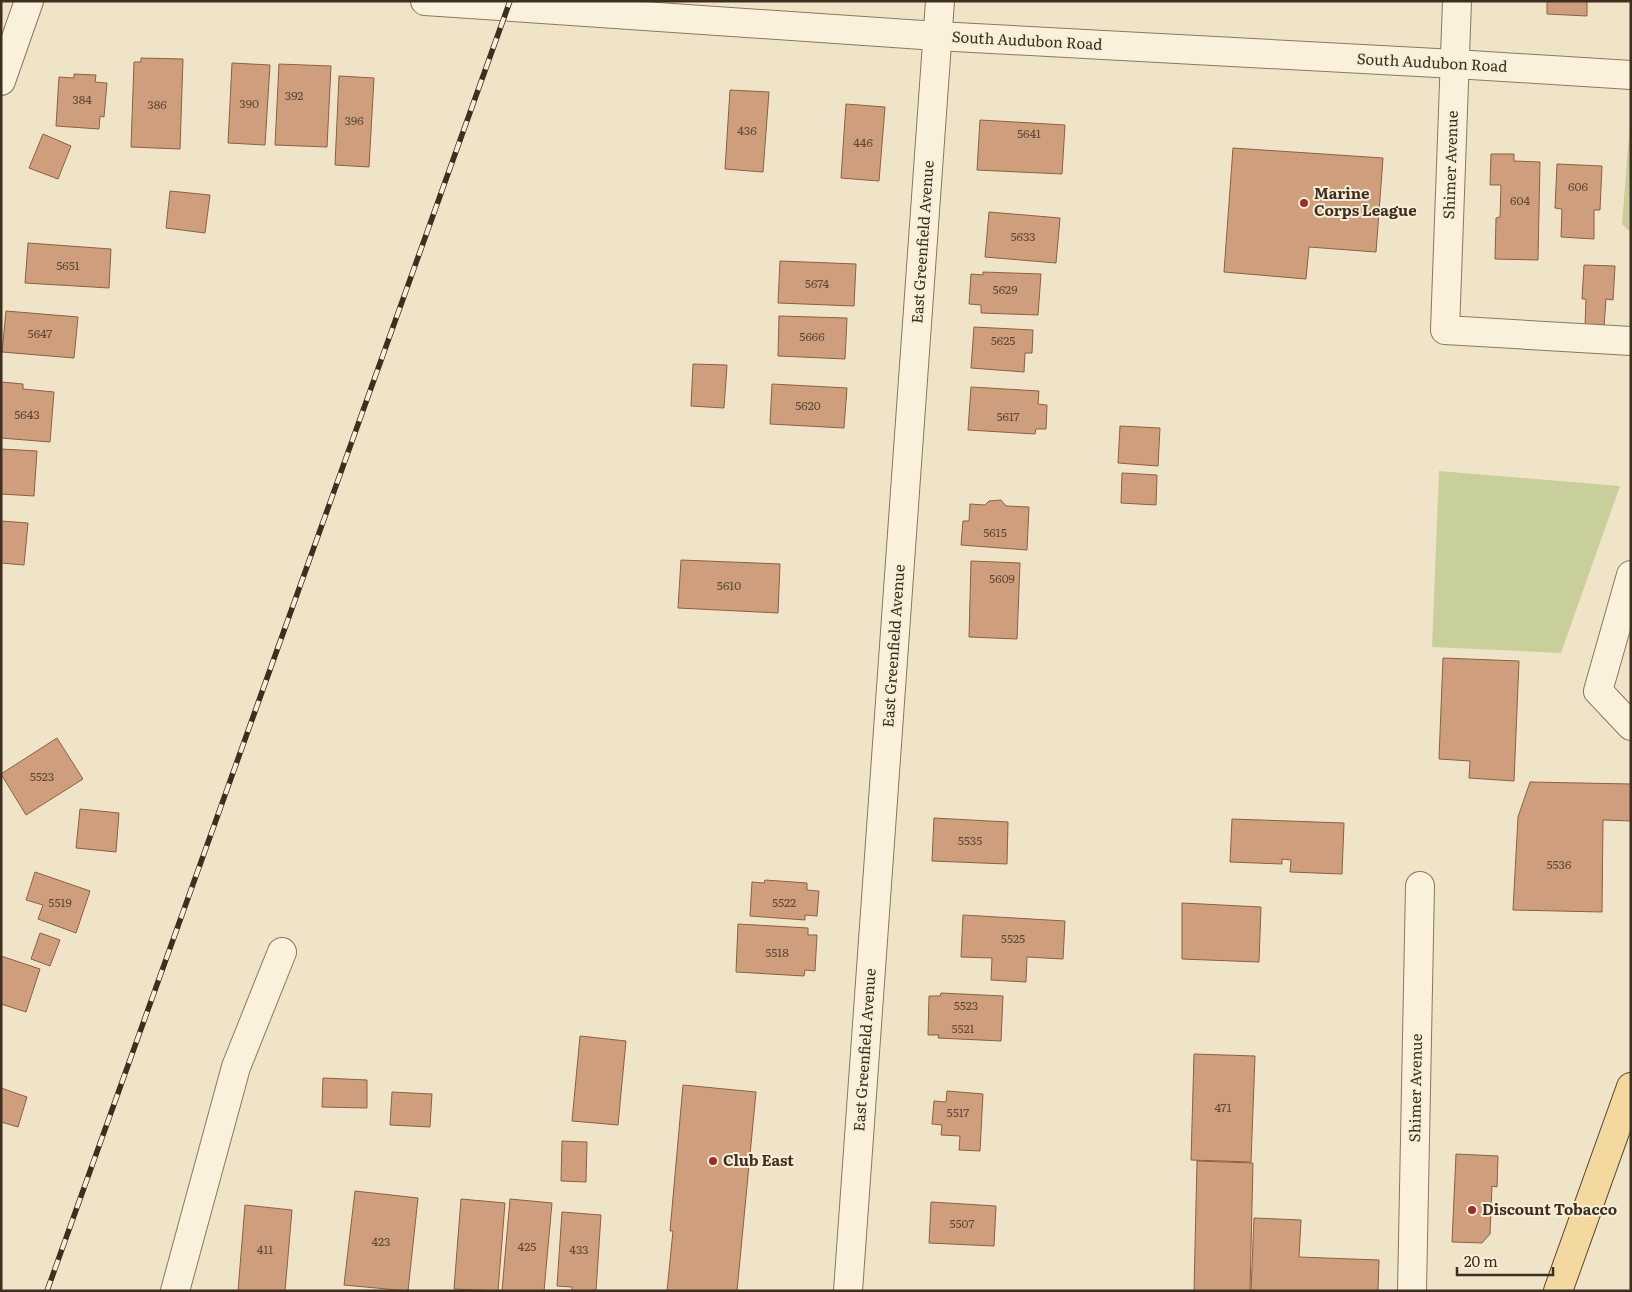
<svg xmlns="http://www.w3.org/2000/svg" width="1632" height="1292" viewBox="0 0 1632 1292" font-family="Literata,serif">
<rect width="100%" height="100%" fill="#f0e4c8"/>
<g fill="#c9cf9b">
<path d="M 1630,123 L 1631,123 L 1631,233 L 1622,224 Z"/>
<path d="M 1439,471 L 1620,486 L 1561,653 L 1432,647 Z"/>
</g>
<g fill="#cf9f7d" stroke="#8d5f41">
<path d="M 1547,1 L 1587,1 L 1587,16 L 1547,14 Z"/>
<path d="M 141,58 L 183,59 L 180,149 L 131,147 L 134,62 L 141,62 Z"/>
<path d="M 232,63 L 270,65 L 265,145 L 228,143 Z"/>
<path d="M 279,64 L 331,66 L 327,147 L 275,145 Z"/>
<path d="M 74,74 L 96,75 L 95,82 L 107,83 L 104,117 L 100,116 L 99,129 L 56,126 L 59,77 L 74,78 Z"/>
<path d="M 339,76 L 374,78 L 369,167 L 335,165 Z"/>
<path d="M 730,90 L 769,92 L 763,172 L 725,169 Z"/>
<path d="M 846,104 L 885,107 L 879,181 L 841,178 Z"/>
<path d="M 980,120 L 1065,125 L 1062,174 L 977,170 Z"/>
<path d="M 43,134 L 71,146 L 58,179 L 29,168 Z"/>
<path d="M 1233,148 L 1383,158 L 1376,252 L 1309,247 L 1306,279 L 1224,272 Z"/>
<path d="M 1491,154 L 1514,154 L 1514,161 L 1540,162 L 1538,260 L 1495,259 L 1496,218 L 1500,217 L 1501,185 L 1490,185 Z"/>
<path d="M 1557,164 L 1602,166 L 1600,210 L 1594,210 L 1594,239 L 1561,237 L 1562,209 L 1555,208 Z"/>
<path d="M 170,191 L 210,195 L 205,233 L 166,228 Z"/>
<path d="M 989,212 L 1060,218 L 1056,263 L 985,257 Z"/>
<path d="M 28,243 L 111,249 L 109,288 L 25,283 Z"/>
<path d="M 780,261 L 856,264 L 854,306 L 778,303 Z"/>
<path d="M 1584,265 L 1615,266 L 1613,300 L 1606,299 L 1604,327 L 1585,326 L 1586,299 L 1582,299 Z"/>
<path d="M 983,272 L 1041,274 L 1038,315 L 981,313 L 981,305 L 969,304 L 971,274 L 983,275 Z"/>
<path d="M 6,311 L 78,317 L 74,358 L 2,352 Z"/>
<path d="M 779,316 L 847,318 L 845,359 L 778,356 Z"/>
<path d="M 974,327 L 1033,330 L 1032,353 L 1025,353 L 1024,372 L 971,368 Z"/>
<path d="M 693,364 L 727,365 L 724,408 L 691,406 Z"/>
<path d="M 1,382 L 23,384 L 23,389 L 54,392 L 50,442 L 1,438 Z"/>
<path d="M 772,384 L 847,388 L 844,428 L 770,424 Z"/>
<path d="M 971,387 L 1039,391 L 1038,404 L 1047,405 L 1046,429 L 1036,429 L 1035,434 L 968,430 Z"/>
<path d="M 1120,426 L 1160,428 L 1158,466 L 1118,463 Z"/>
<path d="M 1,449 L 37,451 L 34,496 L 1,494 Z"/>
<path d="M 1122,473 L 1157,475 L 1156,505 L 1121,503 Z"/>
<path d="M 1001,500 L 1006,506 L 1029,507 L 1027,550 L 961,545 L 963,521 L 969,521 L 970,504 L 985,505 L 989,501 Z"/>
<path d="M 1,521 L 28,523 L 24,565 L 1,563 Z"/>
<path d="M 681,560 L 780,564 L 778,613 L 678,608 Z"/>
<path d="M 971,561 L 1020,563 L 1017,639 L 969,637 Z"/>
<path d="M 1443,658 L 1519,661 L 1514,781 L 1469,778 L 1470,761 L 1439,759 Z"/>
<path d="M 57,738 L 83,779 L 26,815 L 1,774 Z"/>
<path d="M 1530,782 L 1631,784 L 1631,821 L 1603,820 L 1602,912 L 1513,910 L 1518,817 Z"/>
<path d="M 80,809 L 119,813 L 116,852 L 76,848 Z"/>
<path d="M 934,818 L 1008,822 L 1007,864 L 932,861 Z"/>
<path d="M 1232,819 L 1344,823 L 1342,874 L 1290,872 L 1291,860 L 1282,859 L 1282,864 L 1230,862 Z"/>
<path d="M 35,872 L 90,891 L 76,933 L 38,919 L 43,905 L 26,900 Z"/>
<path d="M 765,880 L 807,883 L 807,890 L 819,891 L 817,916 L 805,915 L 805,920 L 750,916 L 752,882 L 764,883 Z"/>
<path d="M 1182,903 L 1261,907 L 1259,962 L 1182,959 Z"/>
<path d="M 963,915 L 1065,921 L 1063,959 L 1027,957 L 1026,982 L 991,980 L 992,958 L 961,957 Z"/>
<path d="M 738,924 L 808,928 L 808,935 L 817,935 L 815,971 L 805,970 L 804,976 L 736,972 Z"/>
<path d="M 40,933 L 60,940 L 50,966 L 31,959 Z"/>
<path d="M 1,956 L 40,969 L 26,1012 L 1,1004 Z"/>
<path d="M 941,993 L 1003,996 L 1001,1041 L 938,1038 L 939,1035 L 928,1035 L 929,996 L 940,996 Z"/>
<path d="M 580,1036 L 626,1041 L 618,1125 L 572,1121 Z"/>
<path d="M 1194,1054 L 1255,1056 L 1251,1162 L 1191,1160 Z"/>
<path d="M 323,1078 L 367,1080 L 367,1108 L 322,1107 Z"/>
<path d="M 683,1085 L 756,1092 L 737,1291 L 667,1291 L 673,1231 L 670,1231 Z"/>
<path d="M 1,1088 L 27,1097 L 18,1127 L 1,1122 Z"/>
<path d="M 947,1091 L 983,1094 L 980,1151 L 959,1150 L 960,1136 L 941,1135 L 942,1125 L 932,1124 L 934,1101 L 946,1102 Z"/>
<path d="M 392,1092 L 432,1094 L 430,1127 L 390,1125 Z"/>
<path d="M 562,1141 L 587,1142 L 586,1182 L 561,1181 Z"/>
<path d="M 1456,1154 L 1498,1156 L 1497,1187 L 1492,1186 L 1490,1234 L 1482,1243 L 1452,1242 Z"/>
<path d="M 1197,1161 L 1253,1163 L 1250,1291 L 1194,1291 Z"/>
<path d="M 355,1191 L 418,1198 L 408,1291 L 344,1285 Z"/>
<path d="M 461,1199 L 505,1203 L 498,1291 L 454,1289 Z"/>
<path d="M 510,1199 L 552,1203 L 544,1291 L 502,1291 Z"/>
<path d="M 931,1202 L 996,1206 L 994,1246 L 929,1243 Z"/>
<path d="M 245,1205 L 292,1210 L 285,1291 L 238,1291 Z"/>
<path d="M 562,1212 L 601,1215 L 596,1291 L 572,1291 L 572,1287 L 557,1286 Z"/>
<path d="M 1254,1218 L 1301,1220 L 1299,1257 L 1379,1260 L 1378,1291 L 1251,1291 Z"/>
</g>
<g fill="none" stroke-linecap="round" stroke-linejoin="round">
<g stroke="#8d765c" stroke-width="30">
<g id="minor">
<path d="M 425,1 L 937,36 L 1455,64 L 1631,75"/>
<path d="M 1457,1 L 1445,330 L 1631,341"/>
<path d="M 1,81 L 29,1"/>
<path d="M 1631,575 L 1598,691 L 1631,726"/>
<path d="M 175,1291 L 236,1067 L 282,952"/>
<path d="M 848,1291 L 940,1"/>
<path d="M 1412,1291 L 1420,886"/>
</g>
</g>
<g stroke="#5b4430" stroke-width="30">
<path id="major" d="M 1558,1291 L 1631,1087"/>
</g>
<use href="#minor" stroke="#faf1dc" stroke-width="28"/>
<use href="#major" stroke="#f3d9a0" stroke-width="28"/>
<g stroke="#3d2e20" stroke-width="5.5">
<path id="rail" d="M 47,1291 L 510,1"/>
</g>
<use href="#rail" stroke="#f7eed8" stroke-width="4" stroke-dasharray="11" stroke-linecap="butt"/>
</g>
<g fill="#9e2a2b" stroke="#f7eed8" stroke-width="2">
<circle cx="1304" cy="203" r="5"/>
<circle cx="713" cy="1161" r="5"/>
<circle cx="1472" cy="1210" r="5"/>
</g>
<g text-anchor="middle" stroke-width="4" stroke-linejoin="round" paint-order="stroke">
<g font-size="12" fill="#624a37">
<text x="294" y="100">392</text>
<text x="82" y="104">384</text>
<text x="249" y="108">390</text>
<text x="157" y="109">386</text>
<text x="354" y="125">396</text>
<text x="747" y="135">436</text>
<text x="1029" y="138">5641</text>
<text x="863" y="147">446</text>
<text x="1578" y="191">606</text>
<text x="1520" y="205">604</text>
<text x="1023" y="241">5633</text>
<text x="68" y="270">5651</text>
<text x="817" y="288">5674</text>
<text x="1005" y="294">5629</text>
<text x="40" y="338">5647</text>
<text x="812" y="341">5666</text>
<text x="1003" y="345">5625</text>
<text x="808" y="410">5620</text>
<text x="27" y="419">5643</text>
<text x="1008" y="421">5617</text>
<text x="995" y="537">5615</text>
<text x="1002" y="583">5609</text>
<text x="729" y="590">5610</text>
<text x="42" y="781">5523</text>
<text x="970" y="845">5535</text>
<text x="1559" y="869">5536</text>
<text x="60" y="907">5519</text>
<text x="784" y="907">5522</text>
<text x="1013" y="943">5525</text>
<text x="777" y="957">5518</text>
<text x="966" y="1010">5523</text>
<text x="963" y="1033">5521</text>
<text x="1223" y="1112">471</text>
<text x="958" y="1117">5517</text>
<text x="962" y="1228">5507</text>
<text x="381" y="1246">423</text>
<text x="527" y="1251">425</text>
<text x="265" y="1254">411</text>
<text x="579" y="1254">433</text>
</g>
<g font-size="15" fill="#3d2e20" stroke="#f7eed8">
<text transform="translate(1027 41) rotate(3)" y="5">South Audubon Road</text>
<text transform="translate(1432 63) rotate(3)" y="5">South Audubon Road</text>
<text transform="translate(1451 165) rotate(-88)" y="5">Shimer Avenue</text>
<text transform="translate(923 242) rotate(-86)" y="5">East Greenfield Avenue</text>
<text transform="translate(894 646) rotate(-86)" y="5">East Greenfield Avenue</text>
<text transform="translate(865 1050) rotate(-86)" y="5">East Greenfield Avenue</text>
<text transform="translate(1416 1088) rotate(-89)" y="5">Shimer Avenue</text>
</g>
<g font-size="15" font-weight="bold" fill="#3d2e20" stroke="#f7eed8" text-anchor="start">
<text x="1314" y="199">Marine<tspan x="1314" dy="17">Corps League</tspan></text>
<text x="723" y="1166">Club East</text>
<text x="1482" y="1215">Discount Tobacco</text>
</g>
</g>
<rect width="1632" height="1292" fill="none" stroke="#3d2e20" stroke-width="5"/>
<path d="M1457 1267v8h96v-8" fill="none" stroke="#3d2e20" stroke-width="2.5"/>
<text x="1464" y="1267" font-size="15" fill="#3d2e20" stroke="#f7eed8" stroke-width="4" paint-order="stroke">20 m</text>
</svg>
